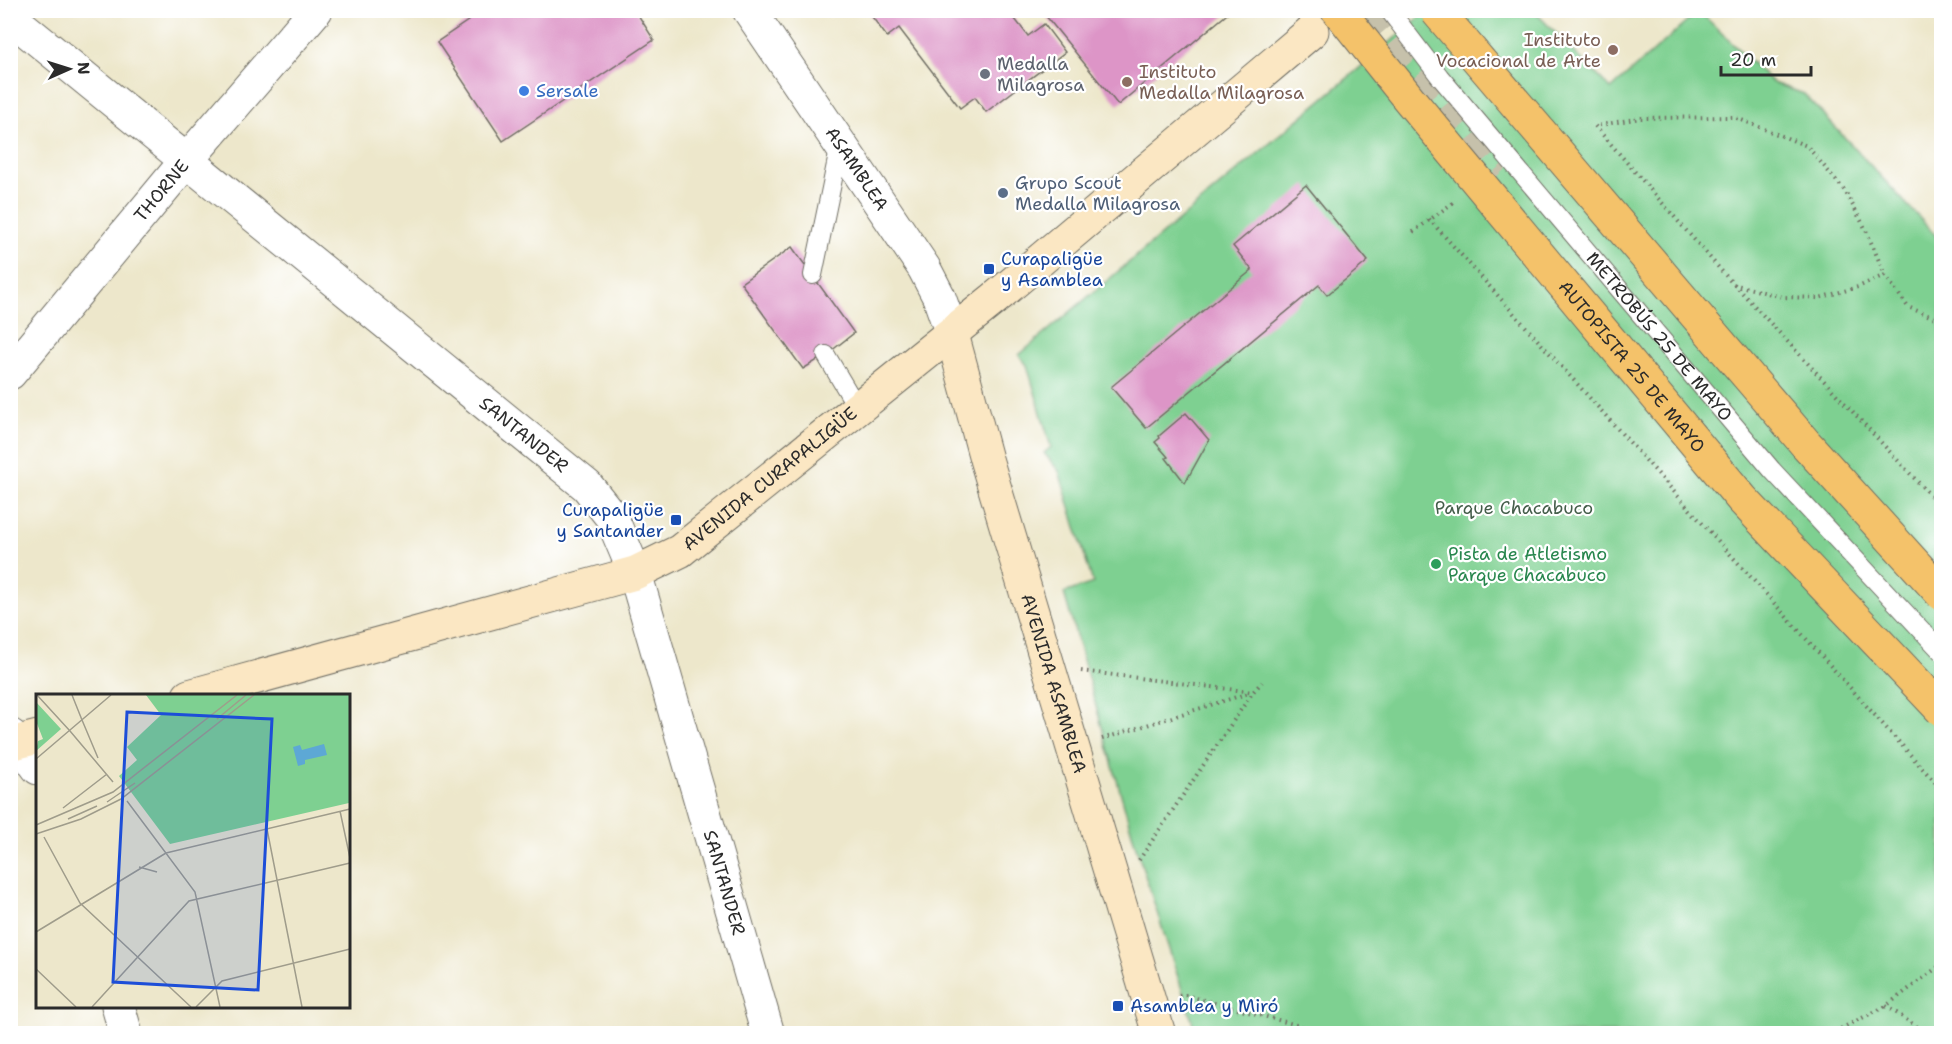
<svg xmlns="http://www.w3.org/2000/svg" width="1952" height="1044" viewBox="0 0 1952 1044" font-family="'Shantell Sans',sans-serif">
<rect width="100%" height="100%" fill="#fff"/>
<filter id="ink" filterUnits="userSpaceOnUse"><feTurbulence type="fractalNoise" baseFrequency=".0167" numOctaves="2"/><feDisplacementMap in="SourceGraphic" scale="12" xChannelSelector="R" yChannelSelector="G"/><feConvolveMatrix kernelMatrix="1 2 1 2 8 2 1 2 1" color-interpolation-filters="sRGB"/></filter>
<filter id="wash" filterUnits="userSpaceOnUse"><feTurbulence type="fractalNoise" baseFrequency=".008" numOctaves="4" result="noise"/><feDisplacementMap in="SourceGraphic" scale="24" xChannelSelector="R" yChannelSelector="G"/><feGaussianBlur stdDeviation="1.35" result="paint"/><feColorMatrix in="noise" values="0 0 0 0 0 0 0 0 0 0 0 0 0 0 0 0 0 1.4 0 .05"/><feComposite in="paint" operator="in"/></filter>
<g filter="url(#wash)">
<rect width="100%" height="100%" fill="#ede7cb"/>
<path fill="#7ed091" stroke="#547e5e" stroke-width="1.5" d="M 1427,11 L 1534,11 L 1611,89 L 1699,11 L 1773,83 L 1804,94 L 1941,241 L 1941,1033 L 1196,1033 L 1135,844 L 1064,593 L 1093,583 L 1059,471 L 1044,453 L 1051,447 L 1027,365 L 1019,355 Z"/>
<g id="blocks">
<g fill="#dd95c7">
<path d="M 484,10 L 635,10 L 654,40 L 503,141 L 437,42 Z"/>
<path d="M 867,10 L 1008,10 L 1028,36 L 1044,24 L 1065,52 L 986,112 L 975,97 L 960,108 L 899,28 L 887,37 Z"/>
<path d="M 1041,10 L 1232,10 L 1118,105 Z"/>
<path d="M 1306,185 L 1368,261 L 1327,295 L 1319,285 L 1146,428 L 1111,387 L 1252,270 L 1233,246 Z"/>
<path d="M 792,247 L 854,333 L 826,355 L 803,369 L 741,283 Z"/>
<path d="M 1186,413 L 1209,440 L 1185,483 L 1166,458 L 1168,457 L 1155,442 L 1160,438 L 1159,436 Z"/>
</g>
</g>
</g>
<g filter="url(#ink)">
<use href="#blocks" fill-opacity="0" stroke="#6f6d63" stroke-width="1.5"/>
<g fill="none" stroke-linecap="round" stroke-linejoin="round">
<path stroke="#c6c1ab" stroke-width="27" stroke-dasharray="27 14" stroke-linecap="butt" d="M 1367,10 L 1503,171"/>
<g stroke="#6f6d63" stroke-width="20">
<g id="service">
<path d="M 813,275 L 840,145"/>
<path d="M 826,355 L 858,409"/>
</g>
</g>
<g stroke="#6f6d63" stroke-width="35">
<g id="minor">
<path id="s1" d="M 749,10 L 924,268 L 939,297 L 952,334"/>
<path id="s2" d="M 10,17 L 587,486 L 611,516 L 635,573 L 768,1034"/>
<path id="s3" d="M 10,373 L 187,160 L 316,10"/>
<path d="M 10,735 L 19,742 L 38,768"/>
<path d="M 118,1006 L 126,1034"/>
</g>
</g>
<g stroke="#6f6d63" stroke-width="35">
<g id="secondary">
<path id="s4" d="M 952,334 L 986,459 L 1159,1034"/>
<path id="s5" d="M 189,696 L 635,573 L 680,551 L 994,299 L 1312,31"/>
<path d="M 10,744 L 38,737"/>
</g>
</g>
<g stroke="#6f6d63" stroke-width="4" stroke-dasharray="1.5 4.5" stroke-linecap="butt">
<path d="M 1429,219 L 1942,790"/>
<path d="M 1413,232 L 1454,202"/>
<path d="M 1885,275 L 1858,287 L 1819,298 L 1782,297 L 1733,284 L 1595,126 L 1640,118 L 1734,117 L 1807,146 L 1845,191 L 1865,228 L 1885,275 L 1908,307 L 1942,321"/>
<path d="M 1734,284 L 1942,508"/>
<path d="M 1081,671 L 1253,692"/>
<path d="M 1102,739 L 1249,693"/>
<path d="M 1139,860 L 1253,692 L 1262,682"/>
<path d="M 1179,996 L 1185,995 L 1330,1034"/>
<path d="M 1886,1006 L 1928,1034"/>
<path d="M 1830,1034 L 1886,1006 L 1942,964"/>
</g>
<use href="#service" stroke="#fff" stroke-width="18"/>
<use href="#minor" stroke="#fff" stroke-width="33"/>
<use href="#secondary" stroke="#fbe7c3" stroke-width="33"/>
<g stroke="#6f6d63" stroke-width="20" stroke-linecap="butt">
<g id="service-bridge">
<path id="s6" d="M 1389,10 L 1440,77 L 1772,470 L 1942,652"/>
</g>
</g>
<g stroke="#6f6d63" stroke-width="35" stroke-linecap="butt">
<g id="motorway-bridge">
<path id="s7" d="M 1338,10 L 1409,99 L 1742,499 L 1942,710"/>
<path d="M 1436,10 L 1805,443 L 1942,594"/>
</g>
</g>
<use href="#service-bridge" stroke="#fff" stroke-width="18"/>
<use href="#motorway-bridge" stroke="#f4c26a" stroke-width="33"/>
</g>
</g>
<g fill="#8d6e63" stroke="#fff" stroke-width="2">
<circle cx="1613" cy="50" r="6"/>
<circle cx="1127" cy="82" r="6"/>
</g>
<circle fill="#6b7280" stroke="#fff" stroke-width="2" cx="985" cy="74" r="6"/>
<circle fill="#3f7fe0" stroke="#fff" stroke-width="2" cx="524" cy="91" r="6"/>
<circle fill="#5c6f8a" stroke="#fff" stroke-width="2" cx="1003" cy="193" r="6"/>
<g fill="#1a4fb4" stroke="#fff" stroke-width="2">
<rect x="983" y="263" width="12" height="12" rx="3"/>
<rect x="670" y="514" width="12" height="12" rx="3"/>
<rect x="1112" y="1000" width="12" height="12" rx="3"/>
</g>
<circle fill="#2e9e5b" stroke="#fff" stroke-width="2" cx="1436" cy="564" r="6"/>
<g text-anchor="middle" stroke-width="4.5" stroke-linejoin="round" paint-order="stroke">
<g font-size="18" fill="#785e54" stroke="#fff" text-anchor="end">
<text x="1601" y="46">Instituto<tspan x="1601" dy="21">Vocacional de Arte</tspan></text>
<text x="1139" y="78" text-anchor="start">Instituto<tspan x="1139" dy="21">Medalla Milagrosa</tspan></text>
</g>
<g font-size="18" fill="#5b616d" stroke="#fff" text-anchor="start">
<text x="997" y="70">Medalla<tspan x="997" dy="21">Milagrosa</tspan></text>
</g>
<g font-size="18" fill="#366cbe" stroke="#fff" text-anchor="start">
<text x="536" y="97">Sersale</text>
</g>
<g font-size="18" fill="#2b2b2b" stroke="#fff">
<text dy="6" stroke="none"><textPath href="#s1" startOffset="192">ASAMBLEA</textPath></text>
<text dy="6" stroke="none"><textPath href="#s3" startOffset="237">THORNE</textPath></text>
<text dy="6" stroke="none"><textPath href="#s6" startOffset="424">METROBÚS 25 DE MAYO</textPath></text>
<text dy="6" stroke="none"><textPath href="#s7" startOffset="462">AUTOPISTA 25 DE MAYO</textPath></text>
<text dy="6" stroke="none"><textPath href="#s2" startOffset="662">SANTANDER</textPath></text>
<text dy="6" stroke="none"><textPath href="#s5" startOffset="628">AVENIDA CURAPALIGÜE</textPath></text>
<text dy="6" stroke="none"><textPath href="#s4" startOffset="364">AVENIDA ASAMBLEA</textPath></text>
<text dy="6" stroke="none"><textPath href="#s2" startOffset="1166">SANTANDER</textPath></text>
</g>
<g font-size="18" fill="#4e5e75" stroke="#fff" text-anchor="start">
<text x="1015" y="189">Grupo Scout<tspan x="1015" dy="21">Medalla Milagrosa</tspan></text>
</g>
<g font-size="18" fill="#164399" stroke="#fff" text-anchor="start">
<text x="1001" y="265">Curapaligüe<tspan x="1001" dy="21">y Asamblea</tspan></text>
<text x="664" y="516" text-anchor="end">Curapaligüe<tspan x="664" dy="21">y Santander</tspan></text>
<text x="1130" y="1012">Asamblea y Miró</text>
</g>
<g font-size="18" fill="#445d4a" stroke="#fff">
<text x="1514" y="514">Parque Chacabuco</text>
</g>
<g font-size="18" fill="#27864d" stroke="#fff" text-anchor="start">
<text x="1448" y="560">Pista de Atletismo<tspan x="1448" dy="21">Parque Chacabuco</tspan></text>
</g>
</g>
<g transform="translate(36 694)">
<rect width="314" height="314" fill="#ede7cb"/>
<path d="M 110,1 L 313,1 L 313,109 L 134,150 L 83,82 L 101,66 L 91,53 L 125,21 ZM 0,8 L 25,35 L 0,57 L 2,47 L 7,45 L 0,27 Z" fill="#7ed091"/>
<path d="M 288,50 L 291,61 L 269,66 L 269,70 L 262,72 L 257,53 L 264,51 L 266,56 Z" fill="#5da8d5"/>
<path fill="none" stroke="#9f9c8b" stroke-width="1.5" d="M 1,1 L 34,37M 36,1 L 46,26M 181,25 L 210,1M 46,26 L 62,64M 34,37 L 77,88M 0,65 L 75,1M 91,107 L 159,198 L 184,313M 71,108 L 99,89M 27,114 L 71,80M 304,117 L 314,164M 32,125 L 61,112M 0,131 L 77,98 L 201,1M 231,135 L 266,313M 0,140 L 45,125 L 85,105 L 218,1M 8,143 L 44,209 L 155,313M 130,159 L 314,115M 103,173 L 121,178M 0,238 L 130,159M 0,275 L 40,313M 56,313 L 153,207 L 314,169M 160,313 L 186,287 L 314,255"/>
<path fill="#1d4ed8" fill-opacity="0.15" stroke="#1d4ed8" stroke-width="3" d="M 91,18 L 236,25 L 222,296 L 77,288 Z"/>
<rect width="314" height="314" fill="none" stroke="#2b2b2b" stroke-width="3"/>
</g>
<rect width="1952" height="1044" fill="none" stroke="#fff" stroke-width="36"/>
<g transform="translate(69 69) rotate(87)" stroke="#ffffff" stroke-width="4.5" paint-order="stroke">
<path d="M0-4.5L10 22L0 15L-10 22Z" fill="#2b2b2b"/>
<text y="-9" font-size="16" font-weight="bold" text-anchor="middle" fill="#2b2b2b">N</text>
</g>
<path d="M1721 66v9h90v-9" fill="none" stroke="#2b2b2b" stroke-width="3"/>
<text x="1730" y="66" font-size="18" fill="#2b2b2b" stroke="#ffffff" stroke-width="4.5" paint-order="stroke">20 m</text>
</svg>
